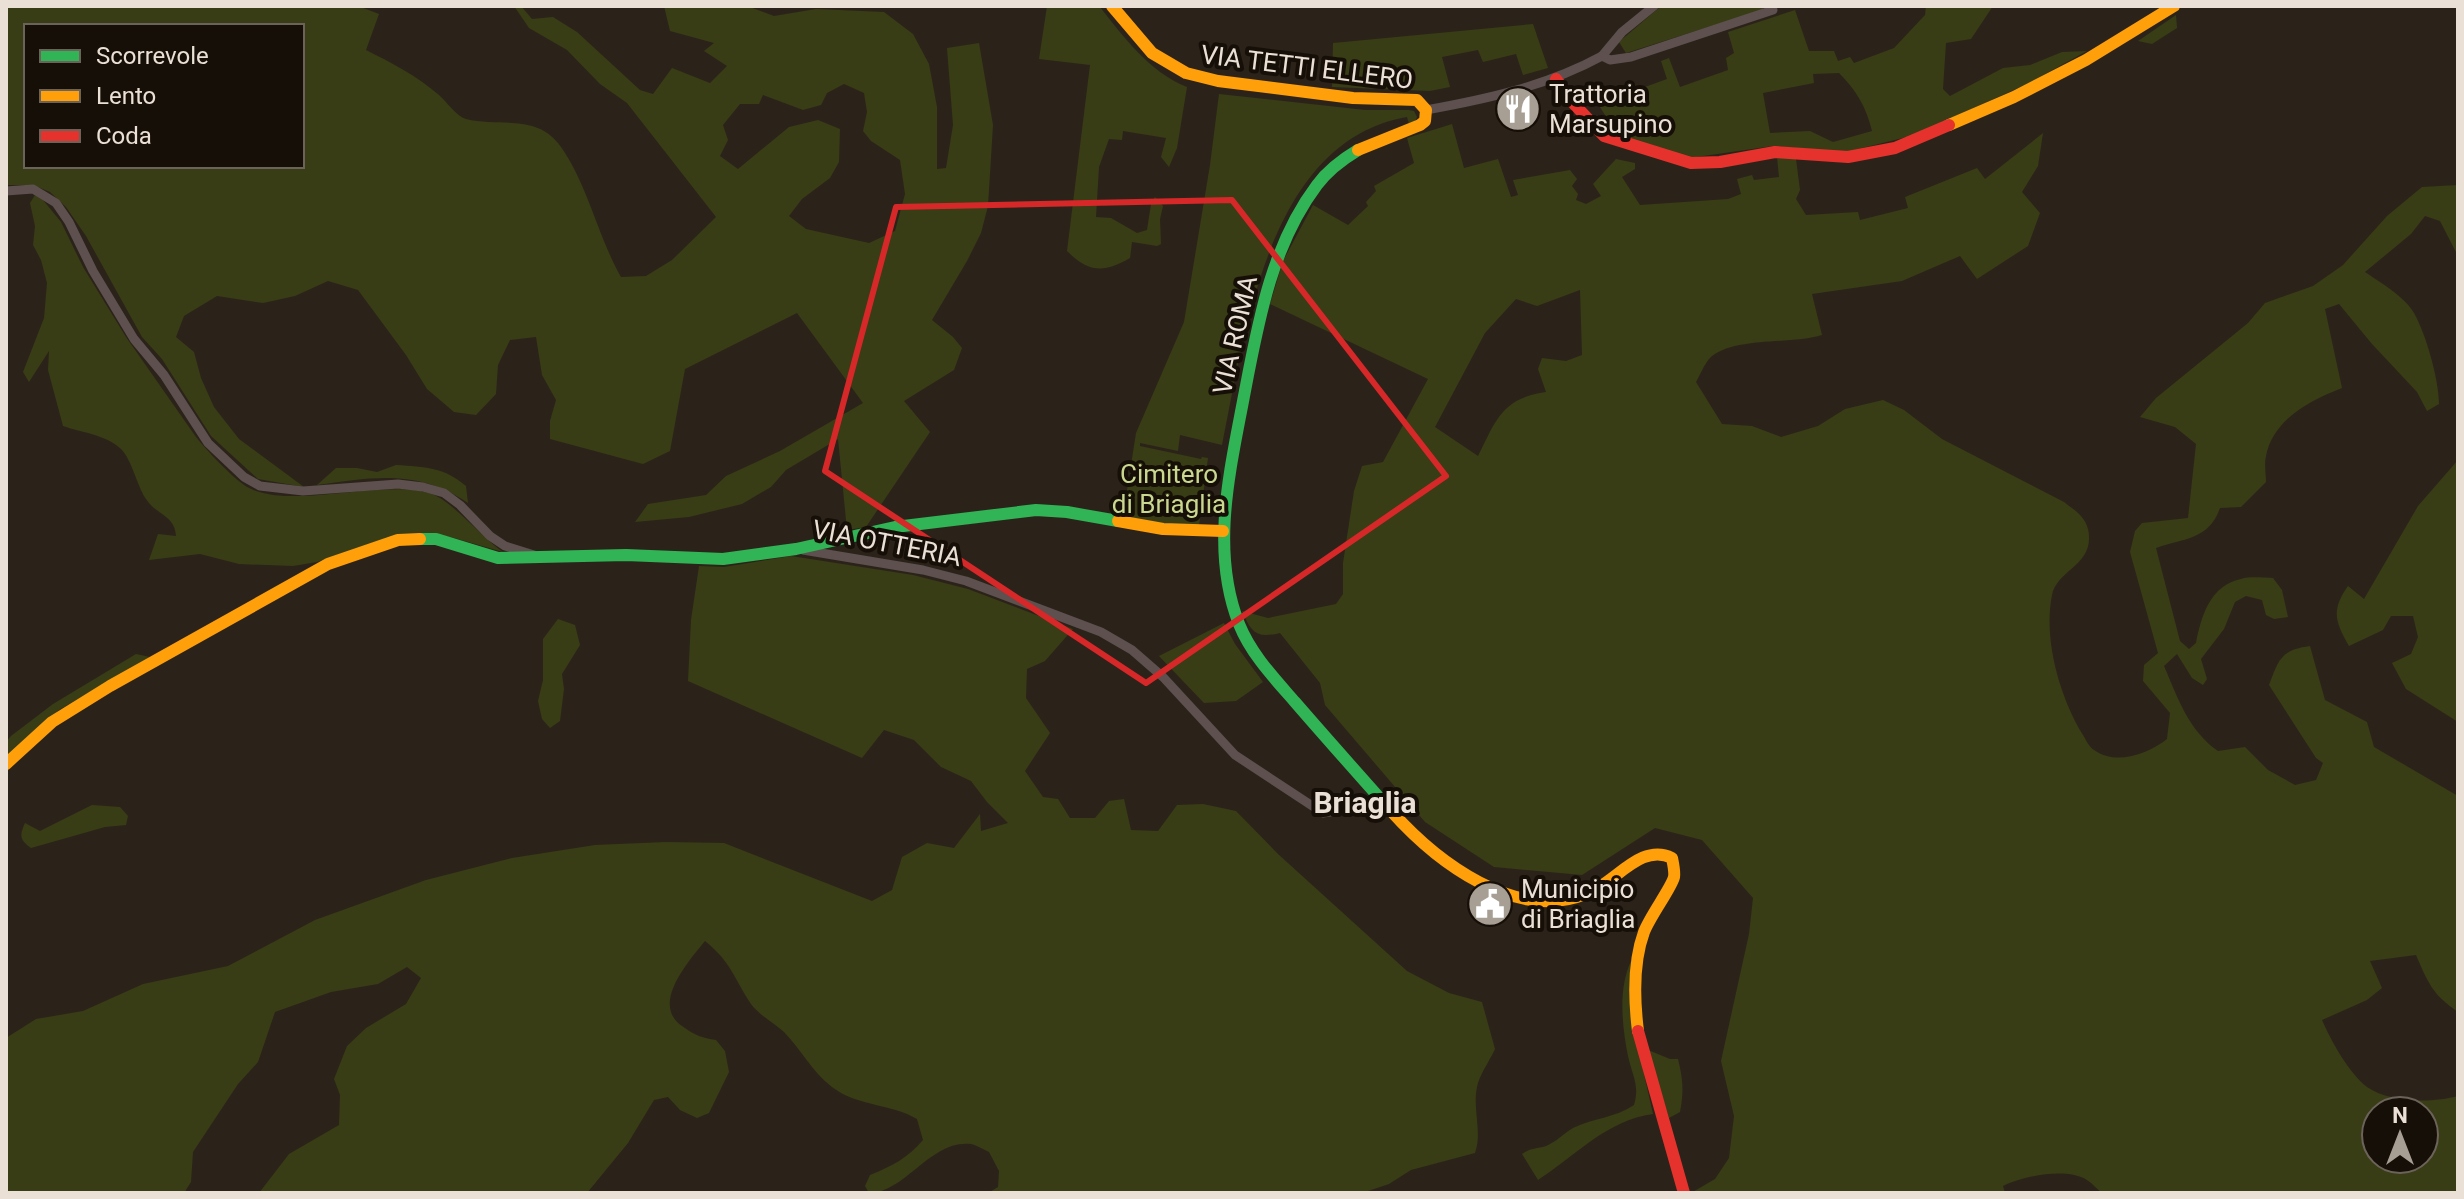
<svg xmlns="http://www.w3.org/2000/svg" width="2464" height="1199" viewBox="0 0 2464 1199" font-family="Roboto,sans-serif">
<rect width="100%" height="100%" fill="#2b231a"/>
<g fill="#383d15" fill-rule="evenodd">
<path d="M 6,6 L 358,6 L 379,14 L 366,50 C 392,63 417,76 439,95 C 447,102 456,116 466,119 C 497,127 535,114 558,143 C 587,181 597,235 621,277 L 646,276 L 672,260 L 716,217 L 627,103 L 600,84 L 567,50 L 529,28 L 514,6 L 521,6 L 532,19 L 553,17 L 577,32 L 640,90 L 653,94 L 672,68 L 710,83 L 727,66 L 704,51 L 714,43 L 670,31 L 664,6 L 747,6 L 774,16 L 816,9 L 884,12 L 913,34 L 929,64 L 937,107 L 937,169 L 946,168 L 953,125 L 947,48 L 979,43 L 993,125 L 988,206 L 981,233 L 967,261 L 932,320 L 953,337 L 962,348 L 954,370 L 904,401 L 930,432 L 866,527 L 847,530 L 838,439 L 786,470 L 771,487 L 742,504 L 689,517 L 635,522 L 648,504 L 706,495 L 726,476 L 780,451 L 863,403 L 797,313 L 685,369 L 670,451 L 643,464 L 550,439 L 550,421 L 556,400 L 542,375 L 536,337 L 510,340 L 498,365 L 496,394 L 476,415 L 454,412 L 427,389 L 406,355 L 358,290 L 328,281 L 295,296 L 263,303 L 217,296 L 184,316 L 176,337 L 194,352 L 201,378 L 214,407 L 239,439 L 304,487 L 258,479 L 211,436 L 162,359 L 142,337 L 86,236 L 66,207 L 50,192 L 33,185 L 6,185 ZM 26,26 L 302,26 L 302,166 L 26,166 ZM 844,84 L 864,93 L 867,112 L 863,131 L 871,141 L 900,160 L 905,194 L 895,231 L 869,243 L 806,229 L 789,216 L 802,199 L 830,178 L 839,162 L 840,129 L 818,120 L 789,127 L 738,169 L 720,156 L 728,140 L 723,125 L 740,104 L 759,104 L 763,95 L 803,110 L 821,105 L 827,93 Z"/>
<path d="M 1047,6 L 1099,6 C 1124,37 1149,72 1187,87 L 1177,148 L 1169,167 L 1161,157 L 1166,138 L 1123,131 L 1122,140 L 1109,139 L 1099,167 L 1096,217 L 1111,218 L 1137,233 L 1147,230 L 1151,204 L 1155,197 L 1163,206 L 1160,219 L 1161,244 L 1157,246 L 1132,242 L 1130,258 C 1104,273 1089,273 1067,251 L 1090,65 L 1039,59 Z"/>
<path d="M 1661,6 L 1765,6 L 1762,10 L 1626,53 L 1619,42 Z"/>
<path d="M 1926,6 L 1993,6 L 1971,39 L 1946,43 L 1943,89 L 1950,96 L 2003,68 L 2030,65 L 2062,52 L 2087,51 L 2025,85 L 1911,136 L 1846,152 L 1773,146 L 1689,158 L 1614,136 L 1620,123 L 1605,115 L 1598,104 L 1667,79 L 1661,61 L 1669,58 L 1680,87 L 1728,70 L 1726,58 L 1734,53 L 1728,32 L 1795,10 L 1809,51 L 1834,51 L 1838,61 L 1850,57 L 1854,63 L 1894,48 L 1925,15 ZM 1839,73 C 1857,91 1866,107 1872,131 L 1833,142 L 1810,131 L 1770,133 L 1763,93 L 1814,83 L 1813,74 Z"/>
<path d="M 2176,15 L 2177,28 L 2152,44 L 2138,41 Z"/>
<path d="M 1533,24 L 1548,68 L 1523,75 L 1516,54 L 1483,62 L 1478,50 L 1442,57 L 1450,87 L 1430,91 L 1332,87 L 1333,43 Z"/>
<path d="M 1219,94 L 1365,110 L 1409,110 L 1414,111 L 1417,117 L 1415,122 L 1409,124 L 1407,117 C 1268,141 1245,333 1222,445 L 1180,435 L 1178,451 L 1140,443 L 1140,446 L 1201,459 L 1202,457 L 1208,458 L 1199,526 L 1165,524 L 1123,516 L 1136,433 L 1184,322 L 1210,165 Z"/>
<path d="M 1452,124 L 1464,168 L 1498,159 L 1511,197 L 1518,195 L 1513,180 L 1570,170 L 1577,179 L 1572,186 L 1578,194 L 1576,200 L 1586,204 L 1601,196 L 1593,184 L 1616,159 L 1635,163 L 1635,169 L 1622,177 L 1640,205 L 1728,199 L 1741,194 L 1737,179 L 1752,175 L 1754,180 L 1779,177 L 1777,157 L 1796,159 L 1800,190 L 1796,199 L 1806,215 L 1858,212 L 1860,220 L 1908,208 L 1905,197 L 1977,168 L 1985,179 L 2043,133 L 2038,166 L 2022,192 L 2040,213 L 2028,246 L 1977,279 L 1960,256 L 1902,281 L 1812,294 L 1822,335 C 1791,345 1731,336 1709,359 C 1704,365 1700,375 1696,382 L 1722,424 L 1752,426 L 1781,437 L 1818,426 L 1845,409 L 1883,400 L 1904,410 L 1942,439 L 2064,502 C 2073,509 2085,516 2088,529 C 2096,565 2057,569 2052,595 C 2043,639 2060,698 2083,735 C 2086,740 2089,747 2094,750 C 2116,766 2148,754 2167,739 L 2170,713 L 2143,681 L 2144,665 L 2158,653 L 2130,552 L 2135,531 L 2142,523 L 2188,518 L 2196,444 L 2175,427 L 2140,417 L 2156,398 L 2248,323 L 2265,303 L 2313,286 L 2343,265 L 2387,216 L 2422,187 L 2458,185 L 2458,256 L 2440,221 L 2425,216 L 2411,234 L 2365,272 C 2381,283 2404,296 2414,313 C 2426,334 2439,380 2439,404 L 2427,411 L 2417,392 L 2372,344 L 2339,304 L 2325,309 L 2342,388 C 2311,400 2273,419 2266,456 C 2264,464 2266,474 2266,482 L 2241,507 L 2220,508 C 2209,540 2184,538 2156,548 L 2180,641 L 2189,649 L 2196,643 C 2201,617 2210,585 2241,579 C 2251,576 2263,578 2273,578 L 2282,590 L 2288,617 L 2274,619 L 2266,615 L 2262,600 L 2246,596 L 2235,602 L 2224,629 L 2201,659 L 2207,679 L 2203,685 L 2192,678 L 2177,654 L 2164,666 C 2178,698 2188,730 2218,751 L 2245,747 L 2268,770 L 2295,785 L 2316,780 L 2323,763 L 2316,758 L 2269,685 C 2279,659 2281,650 2310,646 L 2325,700 L 2367,722 L 2374,747 L 2458,796 L 2458,1012 C 2433,995 2428,983 2416,955 L 2370,961 L 2382,988 L 2367,1000 L 2322,1020 C 2331,1041 2349,1073 2367,1087 C 2390,1103 2432,1103 2458,1096 L 2458,1193 L 2102,1193 C 2097,1189 2092,1183 2087,1180 C 2067,1167 2023,1176 2003,1186 L 2005,1193 L 1691,1193 L 1715,1179 L 1729,1158 L 1734,1116 L 1721,1061 L 1749,934 L 1753,898 L 1702,840 L 1655,828 L 1582,875 L 1494,867 L 1425,822 L 1325,705 L 1320,683 L 1280,633 C 1256,639 1251,632 1242,611 L 1268,618 L 1336,604 L 1343,594 L 1343,563 L 1354,491 L 1362,466 L 1383,462 L 1428,379 L 1270,304 L 1283,261 L 1313,205 L 1348,225 L 1368,206 L 1366,202 L 1376,191 L 1374,186 L 1414,163 L 1407,138 ZM 1580,290 L 1582,355 L 1566,361 L 1542,358 L 1538,369 L 1546,392 C 1502,398 1496,420 1478,456 L 1435,427 L 1485,333 L 1516,299 L 1537,306 ZM 2376,1111 L 2424,1111 L 2424,1159 L 2376,1159 Z"/>
<path d="M 35,195 L 43,200 L 61,222 L 83,267 L 126,337 L 196,437 C 210,454 227,472 244,485 C 275,506 341,491 377,490 C 395,489 415,488 432,494 C 453,502 481,537 503,552 L 454,538 L 428,533 L 375,542 L 317,562 L 293,566 L 239,564 L 200,554 L 149,560 L 158,534 L 176,536 C 175,515 156,515 146,499 C 137,486 132,460 121,449 C 107,435 80,432 63,426 L 48,370 L 49,351 L 29,382 L 23,372 L 44,318 L 47,283 L 41,260 L 33,245 L 35,226 L 30,203 Z"/>
<path d="M 2458,460 L 2458,722 L 2406,689 L 2392,663 L 2411,654 L 2418,637 L 2413,616 L 2391,616 L 2383,630 L 2349,646 C 2335,622 2331,610 2348,586 L 2364,599 L 2418,506 Z"/>
<path d="M 396,465 C 425,467 444,467 466,486 L 468,503 C 418,469 374,477 317,485 L 336,468 L 357,468 L 377,472 Z"/>
<path d="M 791,556 L 913,575 L 968,589 L 1073,629 L 1045,661 L 1027,669 L 1026,698 L 1050,733 L 1025,771 L 1043,797 L 1058,799 L 1070,818 L 1095,818 L 1109,801 L 1124,799 L 1131,830 L 1158,831 L 1177,805 L 1203,804 L 1236,811 L 1278,854 L 1407,971 L 1449,993 L 1482,1002 L 1495,1049 C 1490,1060 1482,1071 1478,1083 C 1471,1107 1483,1131 1475,1153 L 1411,1170 L 1389,1184 L 1362,1193 L 988,1193 L 998,1187 L 999,1171 L 989,1152 C 984,1150 977,1145 971,1144 C 931,1139 905,1193 869,1193 L 865,1186 L 870,1175 C 892,1166 908,1158 923,1140 L 917,1119 C 892,1104 856,1106 832,1087 C 812,1072 801,1049 784,1032 C 774,1023 759,1015 751,1004 C 733,977 732,963 705,941 C 689,961 650,1004 682,1026 C 694,1035 702,1038 716,1040 L 725,1051 L 729,1072 L 709,1113 L 697,1118 L 680,1110 L 668,1097 L 654,1100 L 628,1143 L 587,1193 L 259,1193 L 289,1154 L 339,1125 L 340,1095 L 334,1079 L 347,1046 L 366,1028 L 406,1004 L 421,978 L 407,967 L 378,984 L 331,992 L 275,1012 L 258,1062 L 238,1084 L 193,1152 L 191,1182 L 184,1193 L 6,1193 L 6,1038 L 36,1019 L 83,1011 L 143,984 L 228,966 L 315,920 L 426,880 L 512,858 L 595,845 L 666,842 L 724,843 L 872,901 L 892,890 L 902,857 L 927,843 L 954,848 L 980,814 L 981,831 L 1008,823 L 987,802 L 971,781 L 941,767 L 914,740 L 884,730 L 862,758 L 688,681 L 691,620 L 699,566 L 724,567 Z"/>
<path d="M 558,619 L 575,625 L 580,645 L 562,674 L 564,689 L 560,721 L 550,728 L 542,719 L 538,701 L 543,680 L 543,639 Z"/>
<path d="M 1224,623 L 1235,644 L 1263,682 L 1236,701 L 1204,703 L 1159,656 Z"/>
<path d="M 136,654 L 150,657 L 59,710 L 6,756 L 6,742 L 11,736 L 53,704 Z"/>
<path d="M 92,805 L 120,807 L 128,816 L 126,825 L 105,827 L 31,848 C 20,840 19,836 25,823 L 40,831 Z"/>
<path d="M 1631,961 L 1632,1021 L 1653,1114 C 1607,1120 1575,1156 1538,1180 L 1522,1154 C 1530,1148 1536,1149 1546,1146 C 1556,1142 1563,1134 1573,1128 C 1593,1118 1615,1118 1634,1105 C 1640,1085 1632,1075 1628,1056 C 1622,1026 1618,989 1631,961 Z"/>
<path d="M 1648,1050 L 1670,1059 L 1678,1059 C 1683,1079 1684,1092 1680,1112 L 1669,1118 Z"/>
</g>
<g fill="none" stroke-linecap="round" stroke-linejoin="round">
<g stroke="#5d504e" stroke-width="9">
<path d="M 1602,56 L 1622,32 L 1654,6"/>
<path d="M 1426,110 C 1487,99 1547,86 1602,56 L 1610,60 L 1631,57 L 1773,10 L 1771,6"/>
<path d="M 6,191 L 33,189 L 56,203 L 69,222 L 93,271 L 134,339 L 164,375 L 208,443 L 244,477 L 260,486 L 303,491 L 398,484 L 423,487 L 444,493 L 460,505 L 490,536 L 505,546 L 534,555"/>
<path d="M 803,550 L 923,570 L 966,581 L 1101,632 L 1132,650 L 1163,677 L 1235,755 L 1323,813 L 1385,804"/>
</g>
<g stroke="#30b455" stroke-width="12">
<path d="M 1358,150 C 1343,159 1328,170 1317,185 C 1271,246 1258,323 1244,396 C 1230,471 1210,550 1239,624 C 1251,654 1274,678 1295,702 C 1327,739 1360,776 1392,812"/>
<path d="M 420,539 L 436,539 L 498,558 L 626,555 L 723,559 L 796,549 L 895,527 L 1036,510 L 1067,512 L 1118,521"/>
</g>
<g stroke="#ff9f0a" stroke-width="12">
<path d="M 1112,6 L 1152,53 L 1186,73 L 1218,81 L 1353,98 L 1417,100 L 1426,110 L 1425,121 L 1420,125 L 1358,150"/>
<path d="M 1949,125 L 2014,97 L 2086,60 L 2174,6"/>
<path d="M 1118,521 L 1163,529 L 1223,531"/>
<path d="M 6,764 L 52,722 L 110,686 L 328,564 L 398,540 L 420,539"/>
<path d="M 1392,812 C 1437,862 1515,922 1586,894 C 1615,884 1640,842 1672,858 C 1673,863 1675,872 1674,877 C 1672,887 1650,916 1644,932 C 1633,962 1634,999 1638,1031"/>
</g>
<g stroke="#e5322d" stroke-width="12">
<path d="M 1556,79 L 1574,104 L 1604,136 L 1691,163 L 1720,162 L 1775,152 L 1848,157 L 1895,148 L 1949,125"/>
<path d="M 1638,1031 L 1684,1193"/>
</g>
</g>
<path fill="none" stroke="#d62828" stroke-width="6" stroke-linejoin="round" d="M 1232,200 L 1446,476 L 1146,683 L 825,471 L 896,207 Z"/>
<defs>
<g id="restaurant-disc" transform="scale(2.3)"><circle r="9.5" fill="#a79e94" stroke="#160f08"/><path d="M-5-6h1v4h1v-4h1v4h1v-4h1v5L-1.5 .5V6h-2V.5L-5-1ZM5-6V6H3V1.5H1.5Q1.5-4 5-6Z" fill="#fff"/></g>
<g id="civic-disc" transform="scale(2.3)"><circle r="9.5" fill="#a79e94" stroke="#160f08"/><path d="M-.6-6.5H3V-4.5H.6V-3L4-1V1h2V6H-6V1h2V-1L-.6-3ZM-1.2 2.5V6h2.4V2.5Z" fill="#fff"/></g>
</defs>
<g fill-rule="evenodd">
<use href="#restaurant-disc" x="1518" y="109"/>
<use href="#civic-disc" x="1490" y="904"/>
</g>
<g text-anchor="middle" stroke-width="8" stroke-linejoin="round" paint-order="stroke">
<g font-size="26" fill="#eae0d5" stroke="#160f08">
<text transform="translate(1307 67) rotate(7)" y="9">VIA TETTI ELLERO</text>
<text transform="translate(1235 335) rotate(-77)" y="9">VIA ROMA</text>
<text transform="translate(887 543) rotate(11)" y="9">VIA OTTERIA</text>
</g>
<g font-size="26" fill="#eae0d5" stroke="#160f08" text-anchor="start">
<text x="1549" y="103">Trattoria<tspan x="1549" dy="30">Marsupino</tspan></text>
<text x="1521" y="898">Municipio<tspan x="1521" dy="30">di Briaglia</tspan></text>
</g>
<g font-size="26" fill="#cad88f" stroke="#160f08">
<text x="1169" y="483">Cimitero<tspan x="1169" dy="30">di Briaglia</tspan></text>
</g>
<g font-size="30" font-weight="bold" fill="#eae0d5" stroke="#160f08">
<text x="1365" y="813">Briaglia</text>
</g>
</g>
<rect width="2464" height="1199" fill="none" stroke="#eae0d5" stroke-width="16"/>
<rect x="24" y="24" width="280" height="144" fill="#160f08" stroke="#6b635a" stroke-width="2"/>
<rect x="40" y="50" width="40" height="12" fill="#30b455" stroke="#6b635a" stroke-width="2"/>
<text x="96" y="64" font-size="24" fill="#eae0d5">Scorrevole</text>
<rect x="40" y="90" width="40" height="12" fill="#ff9f0a" stroke="#6b635a" stroke-width="2"/>
<text x="96" y="104" font-size="24" fill="#eae0d5">Lento</text>
<rect x="40" y="130" width="40" height="12" fill="#e5322d" stroke="#6b635a" stroke-width="2"/>
<text x="96" y="144" font-size="24" fill="#eae0d5">Coda</text>
<g transform="translate(2400 1135)"><circle r="38" fill="#160f08" stroke="#6b635a" stroke-width="2"/>
<path d="M0-6L14 30L0 20L-14 30Z" fill="#a79e94"/>
<text y="-12" font-size="22" font-weight="bold" text-anchor="middle" fill="#eae0d5">N</text>
</g>
</svg>
